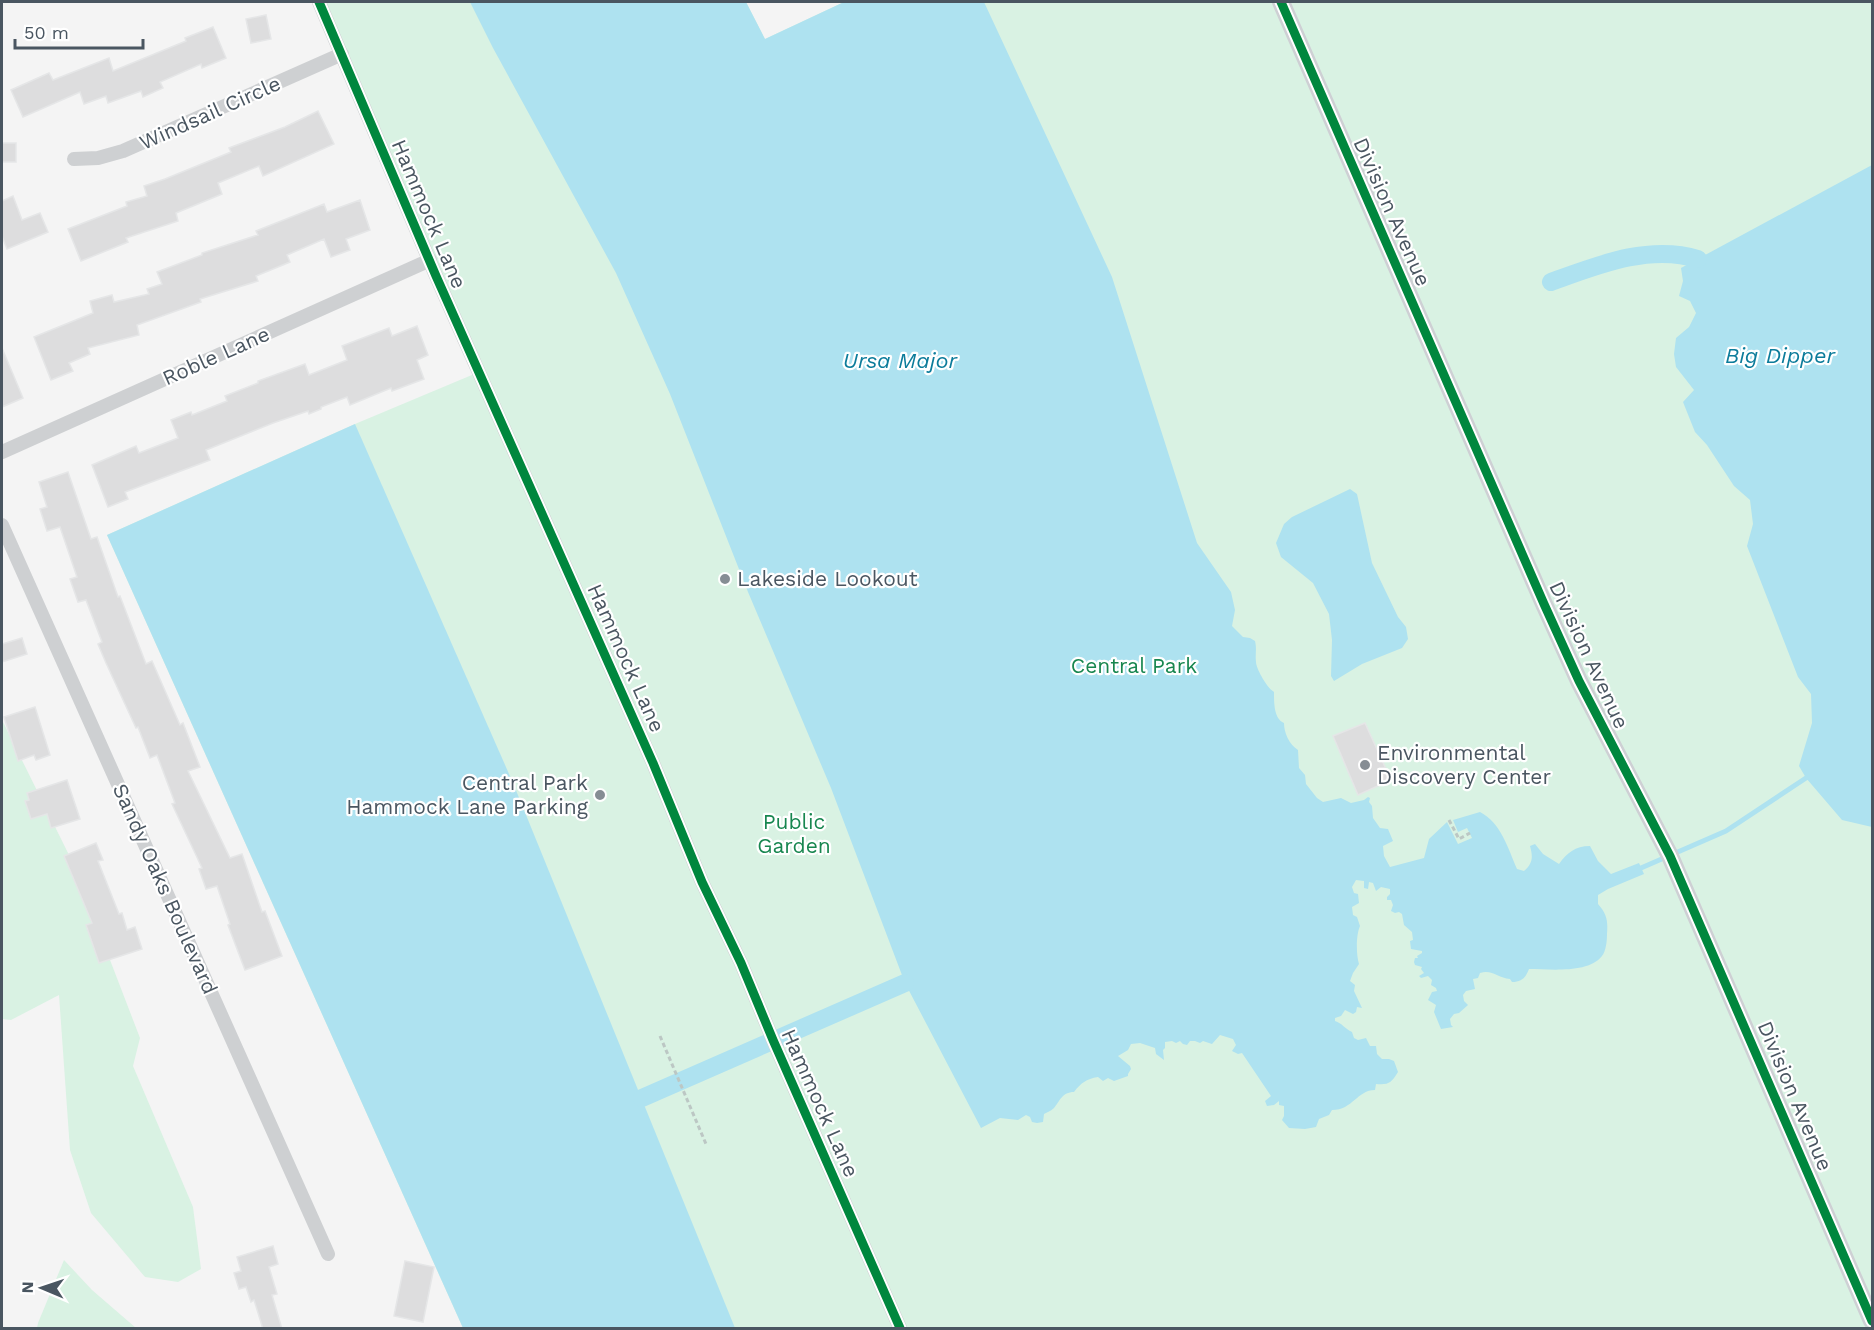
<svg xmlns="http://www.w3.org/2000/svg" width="1874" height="1330" viewBox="0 0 1874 1330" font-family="'Work Sans',sans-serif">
<rect width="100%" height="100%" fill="#f4f4f4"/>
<g fill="#d9f2e3">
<path d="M 319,2 L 746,2 L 765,39 L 844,2 L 1872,2 L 1872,1328 L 463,1328 L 107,535 L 355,424 L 479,372 Z"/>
<path d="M 2,720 L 72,861 L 140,1038 L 133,1066 L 193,1207 L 201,1269 L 178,1282 L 145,1277 L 91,1213 L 70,1150 L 59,995 L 11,1020 L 2,1019 Z"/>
<path d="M 64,1260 L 92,1290 L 136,1328 L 37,1328 L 38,1323 Z"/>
</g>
<g fill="#aee2f0">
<path d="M 470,2 L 746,2 L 765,39 L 844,2 L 984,2 L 1112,277 L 1197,543 L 1231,592 L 1235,610 L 1232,626 L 1243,637 L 1250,638 L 1255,641 C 1257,649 1255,655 1256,662 C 1256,669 1268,689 1274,692 C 1274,703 1274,719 1284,723 C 1284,733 1289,744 1298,750 L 1299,768 L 1305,775 L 1306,784 L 1317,798 L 1323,802 L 1341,798 L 1351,803 L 1364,800 L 1368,797 L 1370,798 L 1369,802 L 1372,806 L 1373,818 L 1380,828 L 1388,829 L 1393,841 L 1383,846 L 1384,856 L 1390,867 L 1424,858 L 1429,839 L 1447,822 L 1458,844 L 1472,838 L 1467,828 L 1458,832 L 1453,820 L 1480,812 C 1501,823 1508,848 1517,869 L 1524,871 C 1533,863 1533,857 1530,846 L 1535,844 L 1543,854 L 1559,864 C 1567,853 1575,846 1590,846 L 1598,861 L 1611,874 L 1639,863 L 1644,874 L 1608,889 L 1598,895 L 1598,904 C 1607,914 1608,921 1607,934 C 1607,941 1606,951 1602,956 C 1588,974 1549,969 1529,969 C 1526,977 1522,982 1512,982 L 1510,979 C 1498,978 1492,969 1480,973 L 1478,978 L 1473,979 L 1475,989 L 1466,991 L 1463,995 L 1464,1001 L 1468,1005 L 1459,1013 L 1454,1014 L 1450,1019 L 1451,1025 L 1453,1027 L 1441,1029 L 1434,1012 L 1436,1005 L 1428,1000 L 1432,992 L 1437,991 L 1436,988 L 1431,985 L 1432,980 L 1428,976 L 1421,978 L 1419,976 L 1424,973 L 1421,969 L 1422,967 L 1415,965 L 1414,962 L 1415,958 L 1418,958 L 1417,956 L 1422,953 L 1422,951 L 1411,949 L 1410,941 L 1413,940 L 1412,932 L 1404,925 L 1402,914 L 1399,912 L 1395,913 L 1391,911 L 1393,905 L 1391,900 L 1387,900 L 1387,897 L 1390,894 L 1390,889 L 1381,887 L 1376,891 L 1373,883 L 1369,882 L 1368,889 L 1364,888 L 1364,881 L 1356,880 L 1352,887 L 1354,893 L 1358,894 L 1359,903 L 1352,907 L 1353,915 L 1357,917 L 1360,926 C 1356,935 1356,954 1359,964 L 1353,973 L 1350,981 L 1355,985 L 1354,991 L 1362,1008 L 1357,1007 L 1356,1012 L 1353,1014 L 1345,1010 L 1341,1016 L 1335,1018 L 1335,1021 C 1342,1023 1345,1029 1352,1032 L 1354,1038 L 1358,1040 L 1366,1038 L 1370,1046 L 1376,1046 L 1377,1054 L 1382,1059 L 1389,1059 L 1394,1061 L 1398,1072 C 1391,1083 1389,1085 1376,1084 L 1375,1090 C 1357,1090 1353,1110 1332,1110 L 1329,1115 L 1319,1119 L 1316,1127 L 1305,1129 L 1289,1128 L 1282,1120 L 1284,1116 L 1284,1106 L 1279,1105 L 1279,1101 L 1274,1105 L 1267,1106 L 1265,1101 L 1271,1096 L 1242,1053 L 1238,1054 L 1232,1051 L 1236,1045 L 1233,1039 L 1220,1035 L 1212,1044 L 1203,1041 L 1200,1043 L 1195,1041 L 1190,1041 L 1187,1045 L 1183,1044 L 1180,1041 L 1176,1043 L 1172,1041 L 1165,1042 L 1165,1048 L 1163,1050 L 1164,1060 L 1156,1054 L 1155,1048 L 1140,1043 L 1131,1044 L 1128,1050 L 1118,1056 L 1130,1066 L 1131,1069 L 1128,1074 L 1128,1076 L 1114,1081 L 1108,1078 L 1103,1081 L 1098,1077 C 1086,1079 1081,1083 1074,1092 C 1062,1092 1060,1101 1054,1108 C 1051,1111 1047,1112 1044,1114 L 1043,1122 L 1037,1123 L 1032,1122 L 1030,1117 L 1026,1115 L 1018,1120 L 1000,1118 L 981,1128 L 905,983 L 831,788 L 748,592 L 670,394 L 616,273 L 493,48 Z"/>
<path d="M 1872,165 L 1872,827 L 1842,820 L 1806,778 L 1799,766 L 1812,723 L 1811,694 L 1798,677 L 1747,546 L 1753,524 L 1750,500 L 1734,486 L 1707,445 L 1695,432 L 1683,402 L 1694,390 L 1676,367 L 1674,354 L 1676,338 L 1689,327 L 1696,313 L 1690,301 L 1679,296 L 1683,281 L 1681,268 Z"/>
<path d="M 355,424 L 513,783 L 735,1328 L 463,1328 L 107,535 Z"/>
<path d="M 1350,489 L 1357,494 L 1372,563 L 1398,617 L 1406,627 L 1408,639 L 1402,648 L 1362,664 L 1334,681 L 1331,676 L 1332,640 L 1329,614 L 1313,583 L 1281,557 L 1276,543 L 1284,524 L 1292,517 Z"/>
</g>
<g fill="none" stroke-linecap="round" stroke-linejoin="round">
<path stroke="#aee2f0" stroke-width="5" d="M 1641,868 L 1726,831 L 1806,778"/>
<g stroke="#aee2f0" stroke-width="18">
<path d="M 1551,282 C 1598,265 1649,244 1698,259"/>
<path d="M 642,1098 L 905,983"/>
</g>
</g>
<g fill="#ddddde" stroke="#e5e6e7" stroke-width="1.5">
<path d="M 266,15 L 271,39 L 251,43 L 246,19 Z"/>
<path d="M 213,27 L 226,58 L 202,68 L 201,64 L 160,82 L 163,88 L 143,97 L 141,91 L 108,103 L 106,96 L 84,104 L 80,92 L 23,117 L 11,90 L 49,73 L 53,80 L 109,58 L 113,71 L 186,41 L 185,38 Z"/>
<path d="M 318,111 L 334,144 L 263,176 L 259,166 L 218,183 L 222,194 L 176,213 L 178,221 L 126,238 L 128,242 L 81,261 L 68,229 L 127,206 L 126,202 L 147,196 L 144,186 L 165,179 L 231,152 L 229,148 L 285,127 Z"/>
<rect x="2" y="143" width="14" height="19"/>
<path d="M 13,196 L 22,220 L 40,213 L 48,232 L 7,249 L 2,236 L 2,201 Z"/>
<path d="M 360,200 L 370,230 L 346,239 L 350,250 L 331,257 L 324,239 L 287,255 L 290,262 L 256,276 L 258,281 L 200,299 L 201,302 L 137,325 L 139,335 L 88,348 L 90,354 L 69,363 L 73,371 L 51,380 L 34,337 L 93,313 L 90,301 L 112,295 L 114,302 L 149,294 L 147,289 L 162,284 L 157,272 L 202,255 L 202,253 L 258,235 L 256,231 L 324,204 L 327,212 Z"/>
<path d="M 417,326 L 428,355 L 417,360 L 424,379 L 392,391 L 391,388 L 350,405 L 347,397 L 321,407 L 321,409 L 309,414 L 308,411 L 273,423 L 206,450 L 210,460 L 125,492 L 128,499 L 108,507 L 92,465 L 136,446 L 139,453 L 178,438 L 171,420 L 191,412 L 192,415 L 227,401 L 225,396 L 258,383 L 258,381 L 305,364 L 309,375 L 347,360 L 342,346 L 389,328 L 392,336 Z"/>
<path d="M 2,348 L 23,398 L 2,407 Z"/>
<path d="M 68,472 L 91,539 L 97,537 L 118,597 L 120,596 L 146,664 L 152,661 L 180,725 L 183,723 L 200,767 L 188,771 L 230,858 L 242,854 L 262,912 L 265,911 L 282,956 L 245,970 L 228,925 L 230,924 L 217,886 L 206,889 L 199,869 L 202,868 L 172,804 L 175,803 L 157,755 L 150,758 L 138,727 L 136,728 L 106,663 L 98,644 L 102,642 L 86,600 L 78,602 L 70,579 L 77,577 L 60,527 L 47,531 L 40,509 L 47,507 L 39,482 Z"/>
<path d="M 22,638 L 27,654 L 2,662 L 2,644 Z"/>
<path d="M 35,707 L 50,755 L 36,760 L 34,755 L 18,761 L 4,717 Z"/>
<path d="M 1365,723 L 1391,780 L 1358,795 L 1333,736 Z"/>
<path d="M 67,780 L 80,819 L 51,828 L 47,814 L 31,819 L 25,801 L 29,800 L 27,793 Z"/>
<path d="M 96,843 L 103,860 L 98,861 L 119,914 L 122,913 L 127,930 L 135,927 L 142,949 L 99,963 L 86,925 L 92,923 L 64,856 Z"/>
<path d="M 273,1246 L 278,1264 L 269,1267 L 277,1294 L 272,1295 L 282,1329 L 263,1329 L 254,1300 L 251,1302 L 246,1287 L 239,1289 L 234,1273 L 241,1271 L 237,1257 Z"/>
<path d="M 405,1261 L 434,1267 L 423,1322 L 394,1316 Z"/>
</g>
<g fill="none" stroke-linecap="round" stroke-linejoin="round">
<g stroke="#bcc7c4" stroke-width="3" stroke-dasharray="4.5 3" stroke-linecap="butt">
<path d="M 1449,820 L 1459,839 L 1470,833"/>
<path d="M 660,1036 L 706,1144"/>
</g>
<g stroke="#ced0d2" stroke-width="14">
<path d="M 319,2 L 436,276 L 653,763 L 702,882 L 741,963 L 773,1040 L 900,1328"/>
<path d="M 74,159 L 98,158 L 123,151 L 342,54"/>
<path d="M 2,452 L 430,260"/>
<path d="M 2,525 L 328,1254"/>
</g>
<path stroke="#ced0d4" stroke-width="18" d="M 1281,2 L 1544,604 L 1579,681 L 1670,856 L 1872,1321"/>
<g stroke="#fff" stroke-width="13">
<g id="cycleway">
<path d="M 319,2 L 436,276 L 653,763 L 702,882 L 741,963 L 773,1040 L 900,1328"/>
<path d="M 1281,2 L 1544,604 L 1579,681 L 1670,856 L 1872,1321"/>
</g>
</g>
<use href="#cycleway" stroke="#00873e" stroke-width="9"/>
</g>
<g fill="#868d94" stroke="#fff" stroke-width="2">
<circle cx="725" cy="579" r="6"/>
<circle cx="1365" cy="765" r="6"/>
<circle cx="600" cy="795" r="6"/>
</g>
<g text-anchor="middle" stroke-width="4.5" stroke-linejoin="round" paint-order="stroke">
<g font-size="21" fill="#4a5661" stroke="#fff">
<text transform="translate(210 113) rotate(-24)" y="7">Windsail Circle</text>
<text transform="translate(1392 212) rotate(66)" y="7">Division Avenue</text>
<text transform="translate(429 214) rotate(67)" y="7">Hammock Lane</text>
<text transform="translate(216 356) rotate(-24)" y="7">Roble Lane</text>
<text transform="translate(1589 655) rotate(65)" y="7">Division Avenue</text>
<text transform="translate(626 658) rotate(66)" y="7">Hammock Lane</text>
<text transform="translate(165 889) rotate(66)" y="7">Sandy Oaks Boulevard</text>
<text transform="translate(1795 1096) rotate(67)" y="7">Division Avenue</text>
<text transform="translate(820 1103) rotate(66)" y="7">Hammock Lane</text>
</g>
<g font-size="21" fill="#4a5661" stroke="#fff" text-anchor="start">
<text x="737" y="586">Lakeside Lookout</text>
<text x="1377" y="760">Environmental<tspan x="1377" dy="24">Discovery Center</tspan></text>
<text x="588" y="790" text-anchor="end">Central Park<tspan x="588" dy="24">Hammock Lane Parking</tspan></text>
</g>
<g font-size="21" fill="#17864f" stroke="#fff">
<text x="1134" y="673">Central Park</text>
<text x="794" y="829">Public<tspan x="794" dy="24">Garden</tspan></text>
</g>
<g font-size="22" font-style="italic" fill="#0c7c9b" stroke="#fff">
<text x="1780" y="363">Big Dipper</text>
<text x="900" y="368">Ursa Major</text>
</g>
</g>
<rect width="1874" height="1330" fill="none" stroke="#4a5661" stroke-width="6"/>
<g transform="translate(42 1288) rotate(272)" stroke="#ffffff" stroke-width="4.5" paint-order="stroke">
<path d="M0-4.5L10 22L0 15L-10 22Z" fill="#4a5661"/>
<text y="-9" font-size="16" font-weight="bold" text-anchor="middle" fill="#4a5661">N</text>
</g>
<path d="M15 39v9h128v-9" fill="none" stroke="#4a5661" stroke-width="3"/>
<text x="24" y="39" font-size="18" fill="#4a5661" stroke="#ffffff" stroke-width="4.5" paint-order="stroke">50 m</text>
</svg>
